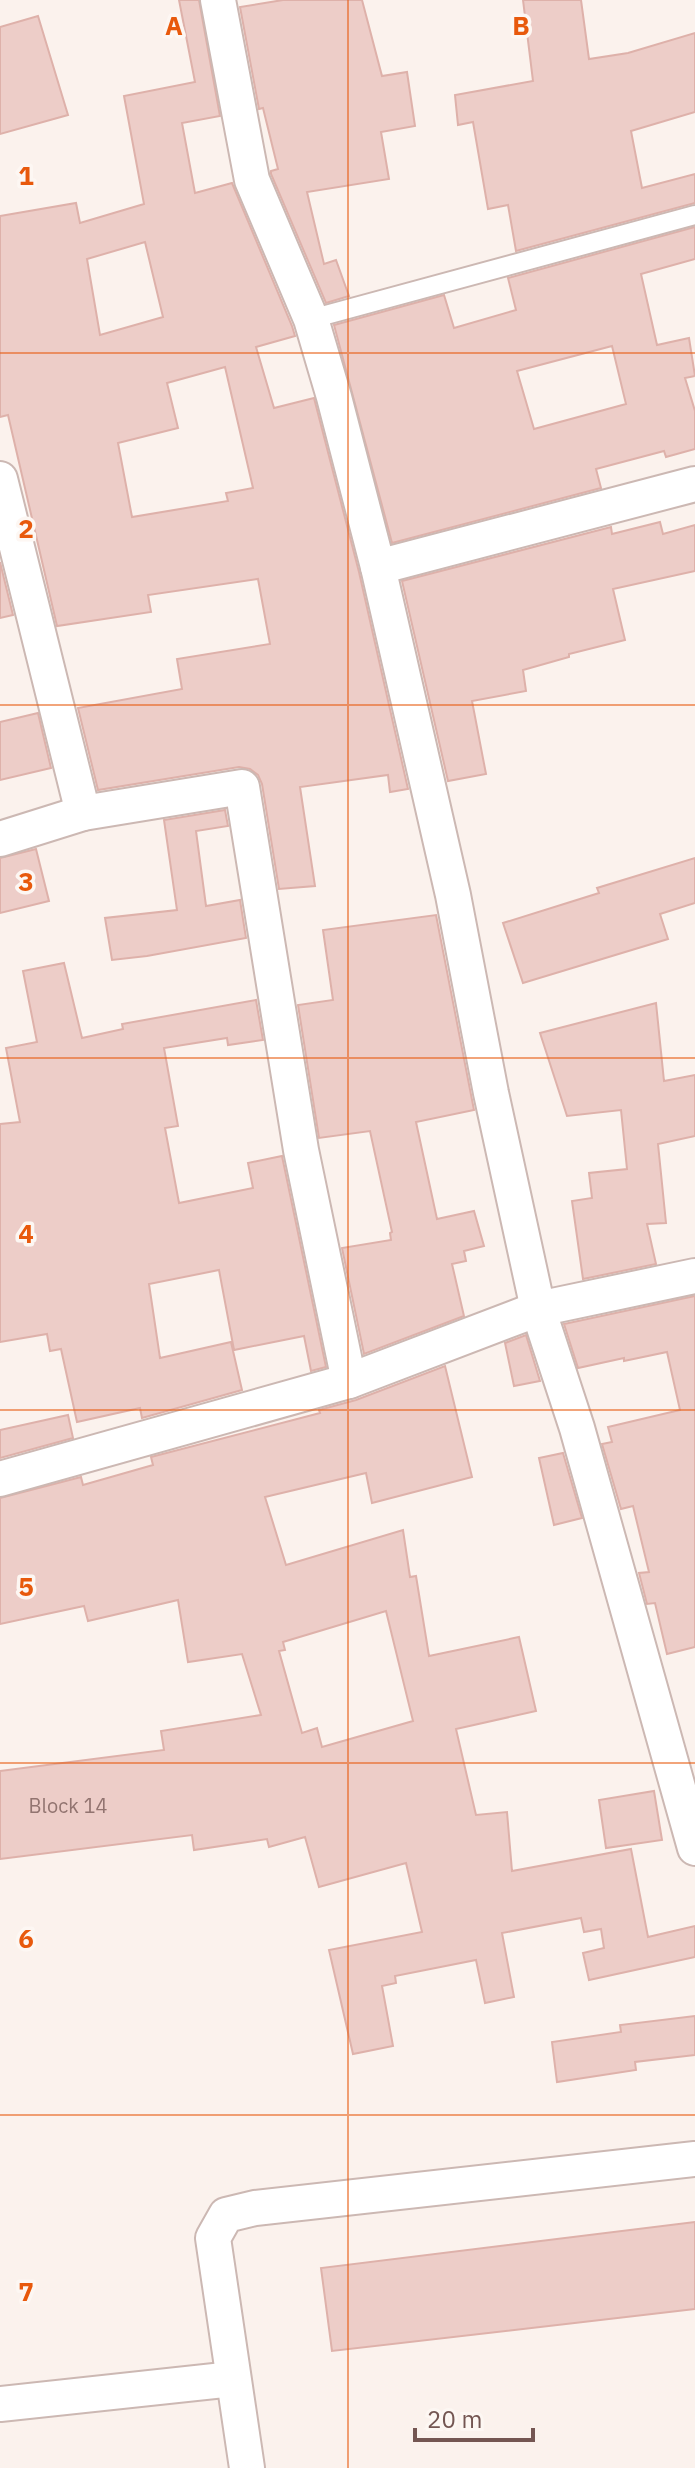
<svg xmlns="http://www.w3.org/2000/svg" width="695" height="2468" viewBox="0 0 695 2468" font-family="'IBM Plex Sans',sans-serif">
<rect width="100%" height="100%" fill="#fbf2ed"/>
<g fill="#edcdc8" stroke="#deb1aa" stroke-width="2" fill-rule="evenodd">
<path d="M 179,0 L 199,0 L 220,116 L 182,123 L 195,193 L 232,183 L 292,326 L 295,336 L 256,347 L 274,408 L 314,398 L 359,572 L 408,789 L 390,792 L 388,775 L 300,787 L 315,886 L 279,889 L 262,784 L 258,775 L 250,769 L 239,767 L 98,790 L 78,708 L 182,689 L 177,659 L 270,644 L 258,579 L 148,595 L 151,612 L 57,626 L 8,415 L 0,417 L 0,216 L 76,203 L 80,223 L 144,204 L 124,96 L 195,82 ZM 145,242 L 163,317 L 100,335 L 87,259 ZM 225,367 L 253,488 L 226,493 L 228,501 L 132,517 L 118,443 L 178,428 L 167,383 Z"/>
<path d="M 283,0 L 362,0 L 382,76 L 407,72 L 415,126 L 381,132 L 389,179 L 307,192 L 324,264 L 336,260 L 349,296 L 326,303 L 271,174 L 271,171 L 278,169 L 263,108 L 259,109 L 240,7 Z"/>
<path d="M 523,0 L 581,0 L 589,59 L 628,53 L 695,33 L 695,112 L 631,131 L 642,188 L 695,174 L 695,203 L 516,251 L 508,205 L 488,209 L 473,122 L 458,125 L 455,95 L 533,81 Z"/>
<path d="M 38,16 L 68,115 L 0,134 L 0,27 Z"/>
<path d="M 695,227 L 695,259 L 641,274 L 657,345 L 689,338 L 695,376 L 685,378 L 695,411 L 695,449 L 666,457 L 664,451 L 596,469 L 601,488 L 392,543 L 334,325 L 444,295 L 454,328 L 516,310 L 508,278 ZM 612,346 L 626,404 L 534,429 L 517,371 Z"/>
<path d="M 660,522 L 663,534 L 695,525 L 695,571 L 613,589 L 625,640 L 569,654 L 569,657 L 523,670 L 526,691 L 472,701 L 486,774 L 448,781 L 402,581 L 611,527 L 612,534 Z"/>
<path d="M 0,562 L 13,615 L 0,618 Z"/>
<path d="M 38,713 L 51,768 L 0,780 L 0,722 Z"/>
<path d="M 225,810 L 228,826 L 196,831 L 206,906 L 240,900 L 246,938 L 147,956 L 112,960 L 105,918 L 177,910 L 164,820 Z"/>
<path d="M 36,849 L 49,901 L 0,913 L 0,858 Z"/>
<path d="M 695,858 L 695,903 L 660,914 L 668,939 L 523,983 L 503,923 L 599,893 L 597,888 Z"/>
<path d="M 436,915 L 474,1110 L 416,1122 L 437,1219 L 474,1211 L 484,1246 L 464,1251 L 466,1261 L 452,1264 L 464,1316 L 364,1354 L 342,1248 L 391,1240 L 390,1233 L 392,1232 L 370,1131 L 319,1138 L 298,1005 L 333,1000 L 323,930 Z"/>
<path d="M 64,963 L 82,1038 L 123,1029 L 122,1024 L 256,1000 L 263,1040 L 228,1045 L 227,1038 L 164,1048 L 178,1126 L 165,1128 L 179,1203 L 253,1188 L 248,1163 L 282,1156 L 326,1367 L 311,1371 L 304,1336 L 234,1350 L 219,1270 L 149,1284 L 160,1358 L 231,1342 L 242,1390 L 142,1418 L 140,1408 L 77,1422 L 61,1349 L 50,1351 L 47,1334 L 0,1342 L 0,1124 L 20,1122 L 6,1048 L 37,1042 L 23,971 Z"/>
<path d="M 656,1003 L 664,1081 L 695,1075 L 695,1136 L 658,1144 L 666,1223 L 647,1224 L 656,1264 L 583,1279 L 572,1201 L 592,1198 L 589,1173 L 627,1169 L 621,1110 L 567,1116 L 540,1033 Z"/>
<path d="M 695,1296 L 695,1647 L 667,1654 L 655,1603 L 647,1604 L 639,1573 L 649,1572 L 633,1506 L 621,1509 L 602,1444 L 612,1442 L 608,1427 L 680,1410 L 667,1352 L 624,1361 L 624,1358 L 578,1368 L 564,1324 Z"/>
<path d="M 526,1335 L 540,1381 L 514,1386 L 505,1343 Z"/>
<path d="M 445,1366 L 472,1477 L 372,1503 L 366,1473 L 265,1497 L 286,1565 L 403,1530 L 410,1577 L 416,1576 L 429,1656 L 519,1637 L 536,1711 L 456,1729 L 476,1815 L 507,1812 L 512,1871 L 631,1849 L 648,1937 L 695,1926 L 695,1957 L 589,1980 L 583,1953 L 604,1948 L 601,1929 L 584,1932 L 581,1918 L 502,1933 L 514,1997 L 485,2003 L 476,1960 L 395,1976 L 396,1983 L 382,1986 L 393,2046 L 353,2054 L 329,1950 L 422,1932 L 406,1863 L 319,1887 L 305,1837 L 269,1847 L 267,1839 L 194,1850 L 192,1835 L 0,1859 L 0,1771 L 164,1750 L 161,1731 L 261,1715 L 242,1654 L 188,1662 L 178,1600 L 88,1621 L 84,1606 L 0,1624 L 0,1498 L 81,1477 L 83,1485 L 153,1465 L 151,1457 L 320,1413 L 319,1410 L 356,1400 ZM 386,1611 L 413,1721 L 322,1747 L 317,1728 L 302,1733 L 279,1651 L 285,1650 L 283,1642 Z"/>
<path d="M 68,1415 L 73,1438 L 0,1458 L 0,1430 Z"/>
<path d="M 563,1453 L 582,1518 L 554,1525 L 539,1458 Z"/>
<path d="M 654,1791 L 662,1840 L 606,1848 L 599,1800 Z"/>
<path d="M 695,2016 L 695,2055 L 635,2062 L 636,2070 L 557,2082 L 552,2042 L 621,2032 L 620,2025 Z"/>
<path d="M 695,2222 L 695,2309 L 332,2351 L 321,2268 Z"/>
</g>
<g fill="none" stroke-linecap="round" stroke-linejoin="round">
<g stroke="#ccb8b3" stroke-width="22">
<path id="service" d="M 311,319 L 695,215"/>
</g>
<g stroke="#ccb8b3" stroke-width="38">
<g id="minor">
<path d="M 218,0 L 252,180 L 311,319 L 334,397 L 378,567 L 453,895 L 491,1093 L 538,1309 L 577,1428 L 695,1848"/>
<path d="M 0,479 L 83,813"/>
<path d="M 378,567 L 695,484"/>
<path d="M 0,839 L 83,813 L 242,787 L 301,1150 L 349,1381"/>
<path d="M 0,1479 L 349,1381 L 538,1309 L 695,1276"/>
<path d="M 0,2404 L 233,2379"/>
<path d="M 247,2468 L 213,2238 L 226,2215 L 255,2208 L 695,2159"/>
</g>
</g>
<use href="#service" stroke="#fff" stroke-width="18"/>
<use href="#minor" stroke="#fff" stroke-width="34"/>
</g>
<path fill="none" stroke="#e8590c" stroke-width="2" stroke-opacity="0.55" d="M 348,0 L 348,2468M 0,353 L 695,353M 0,705 L 695,705M 0,1058 L 695,1058M 0,1410 L 695,1410M 0,1763 L 695,1763M 0,2115 L 695,2115"/>
<g text-anchor="middle" stroke-width="7" stroke-linejoin="round" paint-order="stroke">
<g font-size="20" fill="#927470">
<text x="68" y="1813">Block 14</text>
</g>
</g>
<g font-size="26" text-anchor="middle" font-weight="bold" fill="#e8590c" stroke="#fdf7f3" stroke-width="7" stroke-linejoin="round" paint-order="stroke">
<text x="174" y="35">A</text>
<text x="521" y="35">B</text>
<text x="26" y="185">1</text>
<text x="26" y="538">2</text>
<text x="26" y="891">3</text>
<text x="26" y="1243">4</text>
<text x="26" y="1596">5</text>
<text x="26" y="1948">6</text>
<text x="26" y="2301">7</text>
</g>
<path d="M415 2428v12h118v-12" fill="none" stroke="#745652" stroke-width="4"/>
<text x="427" y="2428" font-size="24" fill="#745652" stroke="#fdf7f3" stroke-width="6" paint-order="stroke">20 m</text>
</svg>
